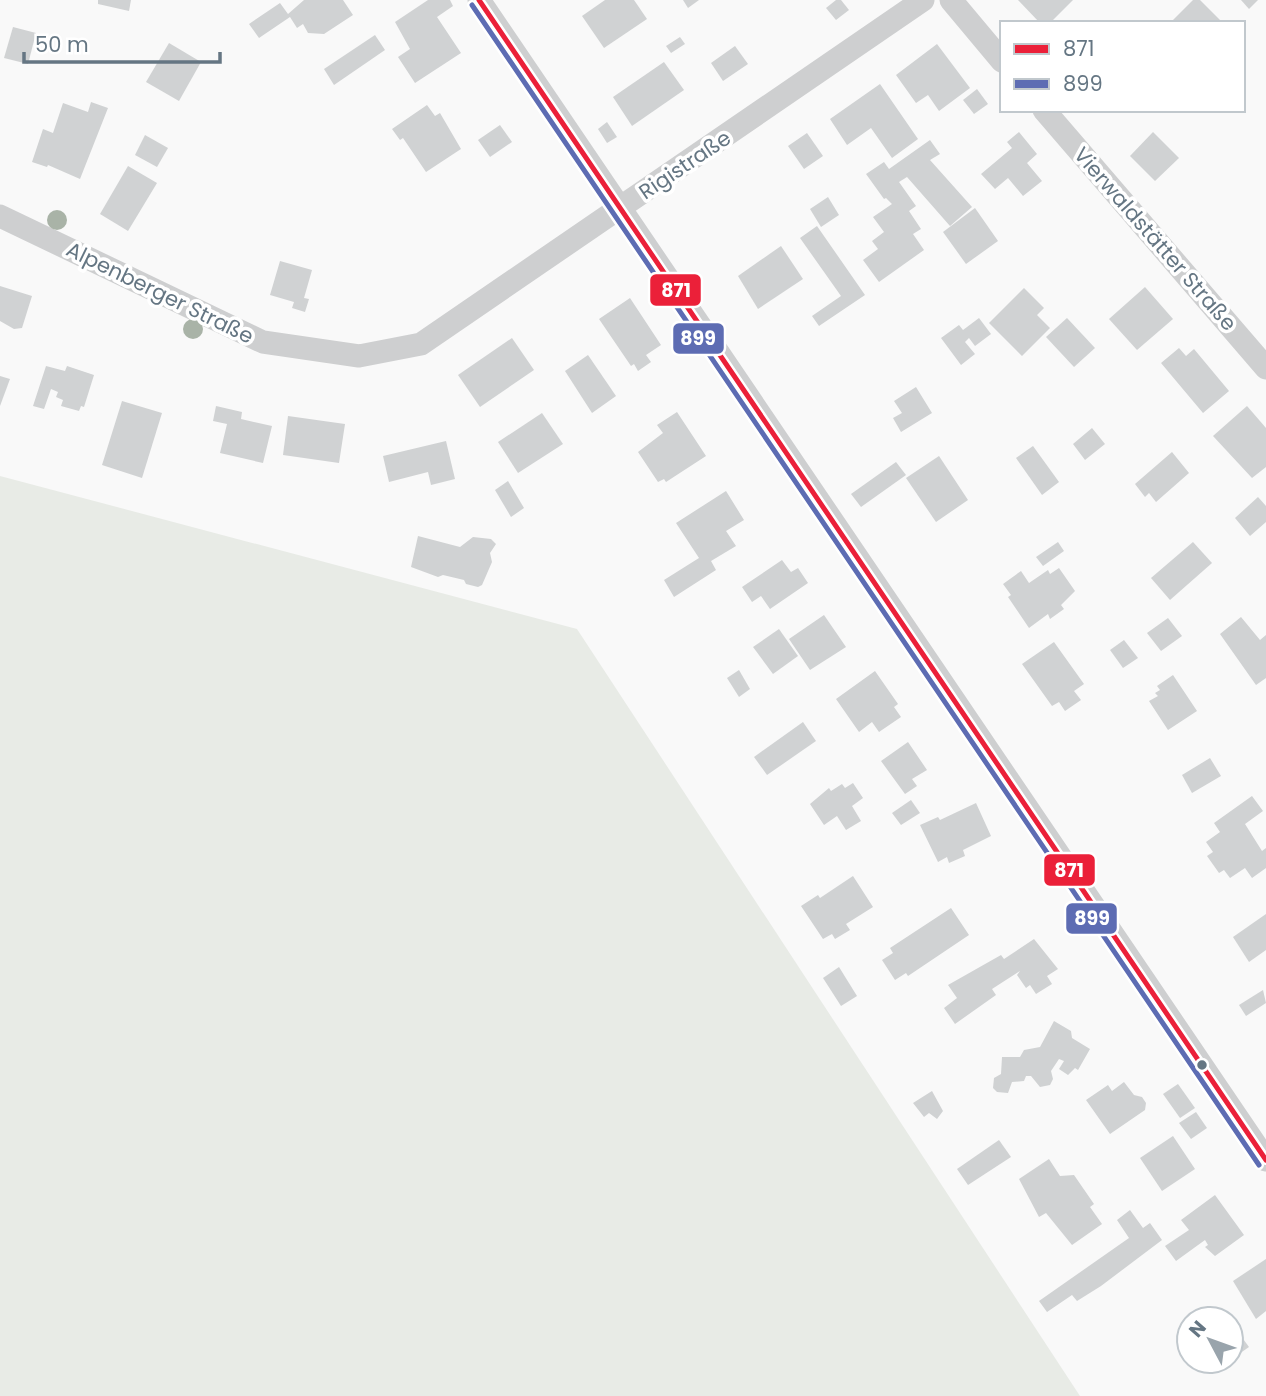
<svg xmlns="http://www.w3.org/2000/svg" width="1266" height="1396" viewBox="0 0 1266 1396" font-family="Poppins,sans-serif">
<rect width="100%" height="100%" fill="#f9f9f9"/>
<path fill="#e8ebe6" d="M 0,476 L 577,629 L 1080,1396 L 0,1396 Z"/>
<g fill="#d0d2d3">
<path d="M 98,0 L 131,0 L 129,11 L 98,4 Z"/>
<path d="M 304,0 L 343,0 L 353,15 L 324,34 L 308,33 L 303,24 L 297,28 L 290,17 L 259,38 L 249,24 L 280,3 L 288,14 Z"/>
<path d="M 428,0 L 450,0 L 453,6 L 437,17 L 461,53 L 415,83 L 398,57 L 410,49 L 395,22 Z"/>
<path d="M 605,0 L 634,0 L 647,19 L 604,48 L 582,16 Z"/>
<path d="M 683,0 L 699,0 L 688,8 Z"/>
<path d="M 836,0 L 841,0 L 849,10 L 836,20 L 826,8 Z"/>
<path d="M 1018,0 L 1073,0 L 1050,23 L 1040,23 Z"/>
<path d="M 1193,0 L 1200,0 L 1223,23 L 1170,23 Z"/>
<path d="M 1241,0 L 1258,0 L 1249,9 Z"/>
<path d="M 13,27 L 36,33 L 28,64 L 4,58 Z"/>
<path d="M 375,35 L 385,50 L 334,85 L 324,69 Z"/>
<path d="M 680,37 L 685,44 L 671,53 L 666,46 Z"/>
<path d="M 169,43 L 201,62 L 179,101 L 146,82 Z"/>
<path d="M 937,44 L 970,88 L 939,111 L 928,95 L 916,103 L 896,75 Z"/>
<path d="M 735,46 L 748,64 L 723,81 L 711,63 Z"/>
<path d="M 664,62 L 684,90 L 632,126 L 613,97 Z"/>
<path d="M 880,84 L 918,139 L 892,158 L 871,128 L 847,145 L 830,119 Z"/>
<path d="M 977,89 L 988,104 L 974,114 L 963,100 Z"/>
<path d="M 91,102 L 108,108 L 80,179 L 48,165 L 47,167 L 32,162 L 43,129 L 53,133 L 63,103 L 88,112 Z"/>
<path d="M 427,105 L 435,116 L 440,113 L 461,149 L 426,172 L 403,138 L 400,140 L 392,129 Z"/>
<path d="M 607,122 L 617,137 L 607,143 L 598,129 Z"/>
<path d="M 500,125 L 512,142 L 490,157 L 478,140 Z"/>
<path d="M 1019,132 L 1037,154 L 1027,163 L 1042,181 L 1023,196 L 1008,178 L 995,189 L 981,174 L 1012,148 L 1007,142 Z"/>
<path d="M 1153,132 L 1179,158 L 1155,181 L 1130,156 Z"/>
<path d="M 807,133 L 823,156 L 804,169 L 788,146 Z"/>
<path d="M 145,135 L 168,148 L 157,167 L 135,155 Z"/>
<path d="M 930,140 L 940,154 L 930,160 L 972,207 L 950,226 L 907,177 L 899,182 L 916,206 L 909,211 L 921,229 L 913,234 L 924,250 L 879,282 L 863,260 L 878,249 L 872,241 L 884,232 L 873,217 L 892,204 L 886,198 L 884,199 L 866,174 L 884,162 L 889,169 Z"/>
<path d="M 128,166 L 157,183 L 128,231 L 100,214 Z"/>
<path d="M 828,197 L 839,215 L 821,227 L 810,209 Z"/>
<path d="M 975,208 L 998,241 L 966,264 L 943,232 Z"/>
<path d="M 817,226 L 865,295 L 819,326 L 812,316 L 841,296 L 800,238 Z"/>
<path d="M 781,246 L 803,279 L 758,309 L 738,276 Z"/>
<path d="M 280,261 L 312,270 L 304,298 L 309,299 L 305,312 L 292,308 L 294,302 L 270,295 Z"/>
<path d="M 0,286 L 32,296 L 22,328 L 14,329 L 0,321 Z"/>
<path d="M 1145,287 L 1173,319 L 1137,350 L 1109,319 Z"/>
<path d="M 1024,288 L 1044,308 L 1037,315 L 1050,328 L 1022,356 L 989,323 Z"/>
<path d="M 630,298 L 661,345 L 646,355 L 651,362 L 638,371 L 634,364 L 631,366 L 599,319 Z"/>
<path d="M 979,318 L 991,334 L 975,346 L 969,338 L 965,342 L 975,354 L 961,365 L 941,338 L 959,325 L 963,330 Z"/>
<path d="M 1067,318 L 1095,348 L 1074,367 L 1046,337 Z"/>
<path d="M 512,338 L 534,370 L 480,407 L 458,375 Z"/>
<path d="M 1179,348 L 1186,356 L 1194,349 L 1229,391 L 1203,413 L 1161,363 Z"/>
<path d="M 588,355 L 616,396 L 592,413 L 565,371 Z"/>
<path d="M 46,366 L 65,371 L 67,366 L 94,375 L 84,407 L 81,406 L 79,411 L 61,406 L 63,400 L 56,397 L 58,392 L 51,389 L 44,409 L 33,406 Z"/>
<path d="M 0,376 L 10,379 L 0,406 Z"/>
<path d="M 916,387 L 932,413 L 901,432 L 893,418 L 902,413 L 894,401 Z"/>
<path d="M 122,401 L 162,413 L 142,478 L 102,465 Z"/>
<path d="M 216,406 L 242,412 L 241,419 L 272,426 L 263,463 L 220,453 L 227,424 L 213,421 Z"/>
<path d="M 1247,406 L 1266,428 L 1266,467 L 1252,478 L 1213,436 Z"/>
<path d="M 677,412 L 706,456 L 666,482 L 664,479 L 658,482 L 638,452 L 663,433 L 657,425 Z"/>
<path d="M 542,413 L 563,444 L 518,473 L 498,442 Z"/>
<path d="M 288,416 L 345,424 L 339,463 L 283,455 Z"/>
<path d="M 1092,428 L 1105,444 L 1085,460 L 1073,444 Z"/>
<path d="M 446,441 L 455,479 L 431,485 L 428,472 L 389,482 L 383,456 Z"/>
<path d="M 1033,446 L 1059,482 L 1042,495 L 1016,458 Z"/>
<path d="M 1172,452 L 1189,473 L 1156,502 L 1149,493 L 1145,497 L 1135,484 Z"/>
<path d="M 939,456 L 968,500 L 936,522 L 906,478 Z"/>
<path d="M 896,462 L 906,475 L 861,507 L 851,494 Z"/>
<path d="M 508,481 L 524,508 L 511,517 L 495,490 Z"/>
<path d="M 726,491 L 744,520 L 726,531 L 736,546 L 711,561 L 716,570 L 674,597 L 664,580 L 699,558 L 676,523 Z"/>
<path d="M 1258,497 L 1266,506 L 1266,522 L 1250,536 L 1235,518 Z"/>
<path d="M 418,536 L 460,547 L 473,537 L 491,539 L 496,544 L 490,553 L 492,562 L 482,585 L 478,587 L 466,584 L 464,580 L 443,575 L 438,577 L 411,567 Z"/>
<path d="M 1058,542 L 1064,551 L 1043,566 L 1036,557 Z"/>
<path d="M 1193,542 L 1212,563 L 1170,600 L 1151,578 Z"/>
<path d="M 782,560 L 791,572 L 798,568 L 808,583 L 770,609 L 761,596 L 752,602 L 742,587 Z"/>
<path d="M 1059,568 L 1075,591 L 1061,605 L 1064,609 L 1050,619 L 1048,614 L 1029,628 L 1008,597 L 1011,595 L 1003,584 L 1021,571 L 1029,583 L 1048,570 L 1050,574 Z"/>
<path d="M 824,615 L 846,647 L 810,670 L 789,639 Z"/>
<path d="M 1241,617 L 1260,640 L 1266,635 L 1266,678 L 1256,685 L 1220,634 Z"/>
<path d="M 1168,618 L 1182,636 L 1161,651 L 1147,633 Z"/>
<path d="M 779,629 L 798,656 L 773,674 L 753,647 Z"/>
<path d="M 1124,640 L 1138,658 L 1123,668 L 1110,650 Z"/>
<path d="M 1054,642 L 1084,684 L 1074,691 L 1081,700 L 1065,711 L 1059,702 L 1052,706 L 1022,664 Z"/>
<path d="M 739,670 L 750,689 L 739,697 L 727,678 Z"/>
<path d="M 875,671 L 898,704 L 894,707 L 901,717 L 879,732 L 872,722 L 859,732 L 836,699 Z"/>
<path d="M 1173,675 L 1197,711 L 1168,730 L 1149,701 L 1158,696 L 1155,693 L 1160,690 L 1157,686 Z"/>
<path d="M 803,722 L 816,741 L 767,775 L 754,757 Z"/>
<path d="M 908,742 L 927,770 L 912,779 L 917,786 L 905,794 L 881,761 Z"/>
<path d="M 1210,758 L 1221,776 L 1192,793 L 1182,775 Z"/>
<path d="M 853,783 L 863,798 L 852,806 L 861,821 L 846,830 L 837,816 L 824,825 L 810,804 L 829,788 L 831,791 L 842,784 L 845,788 Z"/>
<path d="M 1252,796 L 1263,811 L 1245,824 L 1262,851 L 1266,848 L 1266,868 L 1252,878 L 1245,868 L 1230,878 L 1224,870 L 1219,873 L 1207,856 L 1213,852 L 1206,842 L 1220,832 L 1214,823 Z"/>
<path d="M 911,800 L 920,813 L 901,825 L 892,813 Z"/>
<path d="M 976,803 L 991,836 L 963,850 L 965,856 L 949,863 L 947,857 L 938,862 L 920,825 L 938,817 L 940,820 Z"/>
<path d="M 853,876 L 873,907 L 846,924 L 850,930 L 835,939 L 832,934 L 823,939 L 801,906 L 818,895 L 820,898 Z"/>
<path d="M 951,908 L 969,935 L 908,976 L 906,973 L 895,980 L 882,960 L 893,953 L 890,948 Z"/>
<path d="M 1266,914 L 1266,950 L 1249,962 L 1233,937 Z"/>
<path d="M 1034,939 L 1058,969 L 1047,976 L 1052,984 L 1036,994 L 1030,985 L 1026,988 L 1017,975 L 1020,971 L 992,989 L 996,995 L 955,1024 L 944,1008 L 957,998 L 948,985 L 1001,955 L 1004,959 Z"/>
<path d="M 839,967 L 857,996 L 841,1006 L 823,978 Z"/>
<path d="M 1263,990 L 1266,1003 L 1246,1016 L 1239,1005 Z"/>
<path d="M 1054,1021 L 1071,1031 L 1072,1038 L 1090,1049 L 1078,1070 L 1075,1068 L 1068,1075 L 1059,1069 L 1064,1061 L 1059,1059 L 1051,1071 L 1053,1079 L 1050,1085 L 1040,1087 L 1031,1076 L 1026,1076 L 1024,1081 L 1012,1082 L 1008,1093 L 997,1092 L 993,1088 L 994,1078 L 1001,1074 L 1002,1057 L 1020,1057 L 1024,1050 L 1040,1047 Z"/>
<path d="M 1124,1082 L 1134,1095 L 1142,1097 L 1146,1103 L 1145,1110 L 1110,1134 L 1086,1100 L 1108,1085 L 1112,1091 Z"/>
<path d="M 1178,1084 L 1195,1108 L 1180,1118 L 1163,1094 Z"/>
<path d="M 932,1091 L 943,1111 L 937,1119 L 929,1113 L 924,1117 L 913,1103 Z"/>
<path d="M 1196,1112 L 1207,1128 L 1191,1139 L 1179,1123 Z"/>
<path d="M 1173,1136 L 1195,1169 L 1162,1191 L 1140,1158 Z"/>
<path d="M 999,1140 L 1011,1157 L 968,1185 L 957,1169 Z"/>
<path d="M 1049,1159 L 1060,1176 L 1074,1175 L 1094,1204 L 1090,1207 L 1102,1224 L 1072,1245 L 1046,1213 L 1039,1217 L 1019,1179 Z"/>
<path d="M 1215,1195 L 1244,1235 L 1215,1256 L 1205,1247 L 1208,1245 L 1205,1240 L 1176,1261 L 1165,1246 L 1189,1230 L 1181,1220 Z"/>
<path d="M 1130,1210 L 1143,1228 L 1150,1223 L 1162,1240 L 1101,1286 L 1077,1301 L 1072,1295 L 1047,1312 L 1039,1301 L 1129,1238 L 1117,1220 Z"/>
<path d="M 1266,1259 L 1266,1311 L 1256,1319 L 1233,1281 Z"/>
<path d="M 1238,1332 L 1249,1347 L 1236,1356 L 1231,1349 L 1231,1337 Z"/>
</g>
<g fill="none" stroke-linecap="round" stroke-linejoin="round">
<g stroke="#cecfd0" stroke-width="23">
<path d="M 479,0 L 1266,1160"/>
<path d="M 951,0 L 1002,61"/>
<path d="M 1044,110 L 1266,368"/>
<path d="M 0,216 L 263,342 L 359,356 L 421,344 L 923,0"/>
</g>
<g stroke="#fff" stroke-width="10">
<path id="bus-1" d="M 479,0 L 1266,1160"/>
</g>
<g stroke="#fff" stroke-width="10">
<path id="bus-2" d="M 472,5 L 1259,1165"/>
</g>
<use href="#bus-1" stroke="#eb2039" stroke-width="5"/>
<use href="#bus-2" stroke="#5d6cb3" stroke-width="5"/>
</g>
<g fill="#a9b3a7">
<circle cx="57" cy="220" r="10"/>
<circle cx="193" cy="329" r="10"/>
</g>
<circle fill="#657683" stroke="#fff" stroke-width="2.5" cx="1202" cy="1065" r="6"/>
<g text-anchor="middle" stroke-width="7" stroke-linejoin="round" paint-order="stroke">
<g font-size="21" fill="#657683" stroke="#fff">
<text transform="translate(685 165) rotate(-34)" y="7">Rigistraße</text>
<text transform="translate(1155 239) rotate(49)" y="7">Vierwaldstätter Straße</text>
<text transform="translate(160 293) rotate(26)" y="7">Alpenberger Straße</text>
</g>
</g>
<g stroke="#fff" stroke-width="2.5">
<rect x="649" y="273" width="53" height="34" rx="7" fill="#eb2039"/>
<rect x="672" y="322" width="53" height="33" rx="7" fill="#5d6cb3"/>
<rect x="1043" y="853" width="53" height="34" rx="7" fill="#eb2039"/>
<rect x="1065" y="902" width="53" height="33" rx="7" fill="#5d6cb3"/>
</g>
<g font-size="19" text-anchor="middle" font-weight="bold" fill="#fff">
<text x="676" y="297">871</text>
<text x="698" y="345">899</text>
<text x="1069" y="877">871</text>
<text x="1092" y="925">899</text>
</g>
<rect x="1000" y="21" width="245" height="91" fill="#ffffff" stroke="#c1c8cd" stroke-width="2"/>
<rect x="1014" y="44" width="35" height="10" fill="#eb2039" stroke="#c1c8cd" stroke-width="2"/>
<text x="1063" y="56" font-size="21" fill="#657683">871</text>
<rect x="1014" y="79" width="35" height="10" fill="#5d6cb3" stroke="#c1c8cd" stroke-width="2"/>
<text x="1063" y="91" font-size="21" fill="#657683">899</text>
<g transform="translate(1210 1340) rotate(311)"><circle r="33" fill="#ffffff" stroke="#c1c8cd" stroke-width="2"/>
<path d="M0-5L12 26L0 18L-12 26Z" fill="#99a4ac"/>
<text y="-10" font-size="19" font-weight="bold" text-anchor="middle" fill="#657683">N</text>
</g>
<path d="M24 52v10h196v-10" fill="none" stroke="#657683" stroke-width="3.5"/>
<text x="35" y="52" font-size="21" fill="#657683" stroke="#ffffff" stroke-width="5" paint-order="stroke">50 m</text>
</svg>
